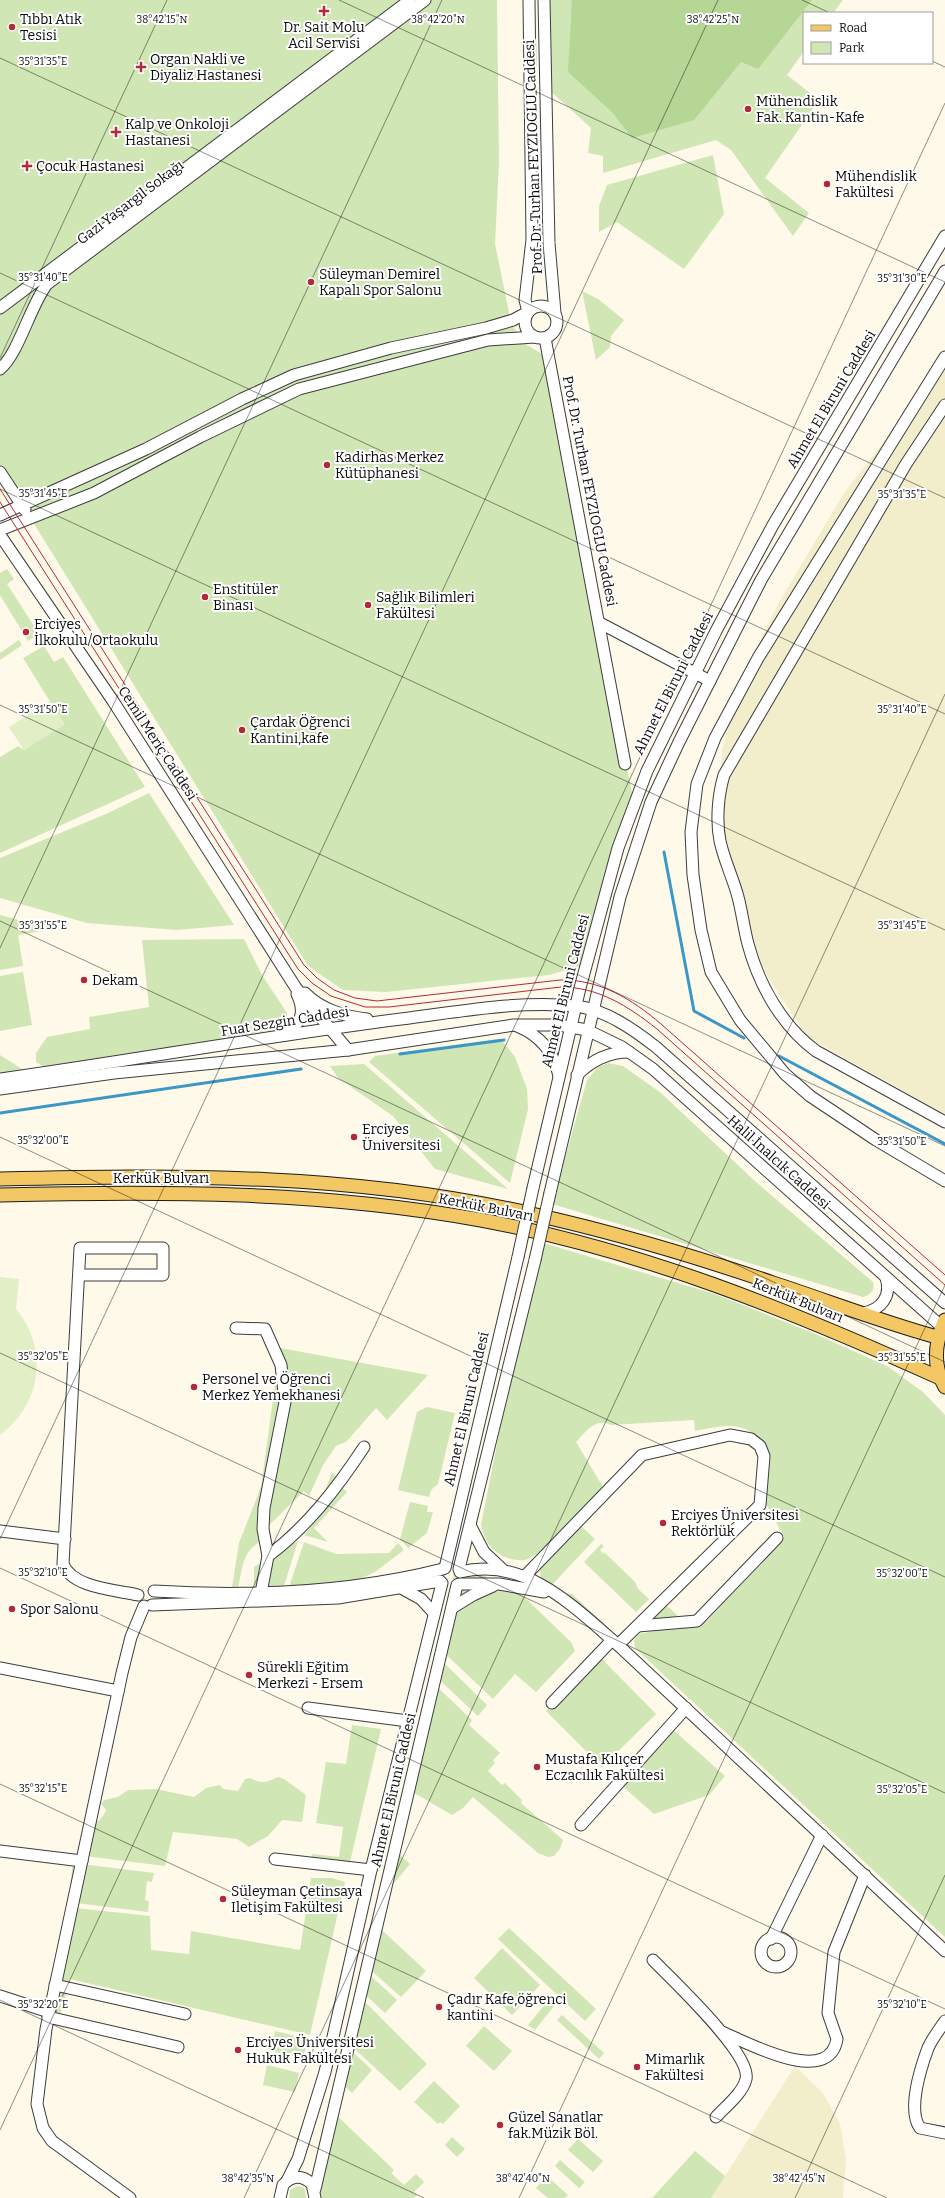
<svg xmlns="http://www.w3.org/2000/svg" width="945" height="2198" viewBox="0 0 945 2198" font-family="Bitter,serif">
<rect width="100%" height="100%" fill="#fef9e9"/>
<g fill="#f2edcb">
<path d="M 945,362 L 945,1114 L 807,1037 L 759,963 L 734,876 L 720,813 L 719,783 L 722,752 L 729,721 L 754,654 L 778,604 L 844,493 Z"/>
<path d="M 795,2066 L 823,2093 L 840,2124 L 846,2159 L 843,2198 L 711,2198 Z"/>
</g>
<g fill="#d1e6b5">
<path d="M 0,0 L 497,0 L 499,162 L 495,244 L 511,322 L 522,342 L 549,358 L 618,726 L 634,802 L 587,964 L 549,975 L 386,992 L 343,990 L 308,966 L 0,469 Z"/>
<path d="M 544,0 L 843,0 L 833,13 L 804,13 L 804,51 L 787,75 L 819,100 L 765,178 L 809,213 L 793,236 L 731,150 L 716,140 L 603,173 L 603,156 L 588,153 L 591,128 L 546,87 Z"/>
<path d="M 713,155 L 724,214 L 684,269 L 617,222 L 599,232 L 599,206 L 607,185 Z"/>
<path d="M 582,291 L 598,299 L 624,320 L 611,336 L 610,347 L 596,360 Z"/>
<path d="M 7,569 L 14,579 L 7,584 L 39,634 L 28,641 L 0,595 L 0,573 Z"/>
<path d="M 19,640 L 22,645 L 0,660 L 0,653 Z"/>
<path d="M 44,646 L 54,662 L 63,657 L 145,787 L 0,853 L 0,757 L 18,746 L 24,750 L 64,724 L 23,658 Z"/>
<path d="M 149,793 L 234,925 L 177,930 L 87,923 L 0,898 L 0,858 L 106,814 Z"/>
<path d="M 0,915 L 52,929 L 18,935 L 23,966 L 0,970 Z"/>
<path d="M 244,939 L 262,975 L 287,1013 L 287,1020 L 278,1030 L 176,1048 L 46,1068 L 36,1062 L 36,1053 L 47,1037 L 90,1029 L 89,1017 L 149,1007 L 142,940 Z"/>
<path d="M 23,972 L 32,1025 L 0,1031 L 0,976 Z"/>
<path d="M 497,1039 L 504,1043 L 515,1057 L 527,1089 L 528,1109 L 510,1183 L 369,1062 L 375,1056 Z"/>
<path d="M 0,1055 L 25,1071 L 0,1074 Z"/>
<path d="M 608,1063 L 623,1066 L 661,1093 L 756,1182 L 873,1282 C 875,1290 871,1295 863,1297 L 552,1204 L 587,1080 L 598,1067 Z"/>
<path d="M 364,1064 L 508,1189 L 435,1169 L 393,1116 L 338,1078 L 330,1066 Z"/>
<path d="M 543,1243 L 715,1294 L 813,1333 L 887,1366 L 923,1392 L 945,1415 L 945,1937 L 635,1648 L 634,1640 L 639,1634 L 707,1621 L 784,1537 L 764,1500 L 756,1436 C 738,1420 717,1427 695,1431 L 694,1420 L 611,1425 C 595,1417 586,1432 576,1442 L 603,1487 C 588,1503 545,1553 528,1559 C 520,1562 508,1559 501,1555 C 489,1549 484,1538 481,1525 L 517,1342 Z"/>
<path d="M 280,1348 L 428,1375 L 387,1420 L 376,1408 L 346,1442 L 336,1446 L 323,1465 L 309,1496 L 304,1491 L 259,1535 L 264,1541 C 241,1547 242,1574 237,1593 L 231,1593 L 239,1543 L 261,1487 Z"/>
<path d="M 427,1407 L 455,1413 L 438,1484 L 431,1490 L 429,1497 L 398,1490 L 417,1412 Z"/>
<path d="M 332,1473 L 340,1479 L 337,1483 L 347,1492 L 314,1528 L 328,1542 L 304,1535 L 324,1512 L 318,1507 Z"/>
<path d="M 410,1502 L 428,1506 L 427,1512 L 433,1512 L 427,1533 L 408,1548 L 400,1539 Z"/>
<path d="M 581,1526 L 595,1539 L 550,1587 L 541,1579 L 540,1569 Z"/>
<path d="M 298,1541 L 283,1589 L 254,1592 L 254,1567 Z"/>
<path d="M 304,1542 L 336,1554 L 389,1553 L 398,1543 L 404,1550 L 375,1572 L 360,1579 L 288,1590 Z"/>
<path d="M 601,1544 L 604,1546 L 600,1550 L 603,1554 L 604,1552 L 635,1582 L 638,1589 L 649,1599 L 636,1612 L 584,1562 Z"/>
<path d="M 455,1570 L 481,1574 L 522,1595 L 571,1642 L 575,1651 L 536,1692 L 515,1674 L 493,1699 L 437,1646 Z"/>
<path d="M 571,1593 L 613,1632 L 610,1634 L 566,1598 Z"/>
<path d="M 664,1603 L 679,1617 L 677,1621 L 643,1625 Z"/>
<path d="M 438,1657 L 487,1705 L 478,1716 L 431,1672 L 434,1659 Z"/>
<path d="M 600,1657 L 656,1714 L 602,1767 L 546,1711 Z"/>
<path d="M 433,1683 L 472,1720 L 469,1725 L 500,1753 L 493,1760 L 495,1763 L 488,1771 L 502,1785 L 505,1783 L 522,1800 L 521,1803 L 563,1840 L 560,1849 L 554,1856 L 548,1857 L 538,1853 L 473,1797 L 463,1808 L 452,1815 L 404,1787 Z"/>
<path d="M 352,1725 L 381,1729 L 350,1862 L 343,1866 L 311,1861 L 312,1854 L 339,1857 L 343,1827 L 316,1823 L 326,1762 L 346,1764 Z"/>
<path d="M 669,1726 L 725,1776 L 709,1795 L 654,1814 L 619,1783 Z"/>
<path d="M 278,1777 L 284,1779 L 306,1795 L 302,1822 L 282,1820 L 268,1836 L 249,1847 L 237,1839 L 173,1832 L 165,1866 L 77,1855 L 84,1824 C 96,1823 101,1822 106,1810 L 101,1804 L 104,1800 L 118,1797 L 128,1790 L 156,1789 L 194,1797 L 206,1788 L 220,1785 L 223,1789 L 238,1791 L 245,1779 L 251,1778 C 261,1785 267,1782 278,1777 Z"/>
<path d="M 391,1847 L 410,1864 L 385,1894 L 379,1889 Z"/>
<path d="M 73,1863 L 154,1873 L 152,1882 L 147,1881 L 145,1900 L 149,1901 L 148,1912 L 68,1902 Z"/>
<path d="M 311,1878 L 332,1878 L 345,1882 L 310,2035 L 70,1979 L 60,2016 L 50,2013 L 46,2004 L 66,1907 L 150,1916 L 151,1950 L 189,1954 L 191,1931 L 300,1950 Z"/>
<path d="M 372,1921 L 426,1971 L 401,1997 L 365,1965 Z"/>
<path d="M 509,1928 L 596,2009 L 585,2021 L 498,1939 Z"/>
<path d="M 502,1948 L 540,1985 L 512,2015 L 474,1978 Z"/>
<path d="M 364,1970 L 397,2000 L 385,2013 L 358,1988 Z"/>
<path d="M 357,1994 L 427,2064 L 400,2091 L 345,2040 Z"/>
<path d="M 548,2001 L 554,2006 L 535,2030 L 528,2025 Z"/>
<path d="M 562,2015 L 604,2053 L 599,2059 L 557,2020 Z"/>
<path d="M 484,2026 L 512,2051 L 494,2071 L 466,2046 Z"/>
<path d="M 275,2031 L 308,2039 L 303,2058 L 271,2051 Z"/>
<path d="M 345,2045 L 372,2070 L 352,2093 L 336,2078 Z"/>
<path d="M 267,2065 L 299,2073 L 295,2092 L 263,2085 Z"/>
<path d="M 434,2081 L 460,2106 L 443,2124 L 440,2122 L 438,2124 L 414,2102 Z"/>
<path d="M 335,2114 L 394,2170 L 391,2173 L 404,2185 L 416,2174 L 424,2182 L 414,2192 L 417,2195 L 414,2198 L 320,2198 L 310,2189 L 322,2130 Z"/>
<path d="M 452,2137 L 465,2149 L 457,2157 L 445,2145 Z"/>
<path d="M 578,2139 L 603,2161 L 593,2172 L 568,2150 Z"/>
<path d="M 695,2151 L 725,2176 L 711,2198 L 652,2198 Z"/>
<path d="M 560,2160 L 585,2182 L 579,2188 L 555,2166 Z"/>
<path d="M 547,2176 L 568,2195 L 565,2198 L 548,2198 L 536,2188 Z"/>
<path d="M 298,2186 L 305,2189 L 306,2198 L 289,2198 L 290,2190 Z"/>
</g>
<path fill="#b6d695" d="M 572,0 L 812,0 L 758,69 L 741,62 L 694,120 L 632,138 L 612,112 L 568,72 Z"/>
<g fill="#e2eec6">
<path d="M 50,701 L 64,725 L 24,750 L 9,727 Z"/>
<path d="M 0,1277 L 19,1279 L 16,1309 C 49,1349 42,1404 0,1435 Z"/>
</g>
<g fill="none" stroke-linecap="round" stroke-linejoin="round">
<g stroke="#3a97c7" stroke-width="3">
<path d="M 664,852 L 694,1011 L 744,1038"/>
<path d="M 400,1054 L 504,1040"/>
<path d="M 779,1056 L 945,1144"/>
<path d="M 0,1113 L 301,1069"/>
</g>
<g stroke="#3d3d3d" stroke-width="13">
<g id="minor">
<path d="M 544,0 L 549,243 L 555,313"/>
<circle cx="541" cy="322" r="16"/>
<path d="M 0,308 L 410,0"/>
<path d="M 545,338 L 625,764"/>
<path d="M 945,357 L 758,658 L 715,738 L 697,784 L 691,832 L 693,875 L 701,930 L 711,972 L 740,1020 L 785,1074 L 810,1096 L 876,1140 L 945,1181"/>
<path d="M 0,369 C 19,353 30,306 47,284 L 425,0"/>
<path d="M 945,405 L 906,464 L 724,775 C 718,795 716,821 720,841 C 724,860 733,878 738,897 C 742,912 744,929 748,944 C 759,985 782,1026 816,1051 L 945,1122"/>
<path d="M 0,472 L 25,510"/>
<path d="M 0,515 L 146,449 L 242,399 L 294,375 L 391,348 L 486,328 L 513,320 L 528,312 L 525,300 L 532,240 L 529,0"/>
<path d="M 0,530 L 94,493 L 200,437 L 299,389 L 488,340 L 535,337"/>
<path d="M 0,535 L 113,701 L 296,988 L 348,1050"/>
<path d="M 600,623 L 710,681"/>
<path d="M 305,993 C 320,1009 346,1017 367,1019"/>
<path d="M 517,1026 C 539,1035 554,1052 559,1076"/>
<path d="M 285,1035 C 301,1023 306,1013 297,994"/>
<path d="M 577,1075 C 592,1060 608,1052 629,1052"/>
<path d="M 0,1079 C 134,1060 267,1036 401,1019 C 458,1012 518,1000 576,1006 C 606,1010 633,1029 656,1047 L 945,1303"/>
<path d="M 0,1089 L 114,1073 L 348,1050 L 514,1025 L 559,1025 L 587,1030 L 622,1047 L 653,1069 L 942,1327"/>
<path d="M 533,1188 L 580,988 L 618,848 L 647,771 L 716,631 L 773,525 L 945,236"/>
<path d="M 550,1193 L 620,897 L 651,802 L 679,742 L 761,580 L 945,271"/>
<path d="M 79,1275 L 163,1275 L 163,1248 L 80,1248 L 63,1564 C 72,1588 116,1590 138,1595"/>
<path d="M 863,1313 C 881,1310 892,1296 886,1278"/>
<path d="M 236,1328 L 265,1329 L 281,1365 L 285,1402 L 264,1508 L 263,1529 L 268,1556 L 261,1593"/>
<path d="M 471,1527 L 484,1552 L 502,1569"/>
<path d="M 0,1531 L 65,1539"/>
<path d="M 268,1556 C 307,1527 337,1488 364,1447"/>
<path d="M 445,1568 L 518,1257"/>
<path d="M 459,1569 L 535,1260"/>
<path d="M 460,1572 C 525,1556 573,1606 618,1645 L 945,1951"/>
<path d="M 525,1576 L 642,1455 L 730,1435 L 751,1439 L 760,1446 L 764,1456 L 760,1505 L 618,1645"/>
<path d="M 459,1584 L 499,1584 L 544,1592"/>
<path d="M 403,1589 L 421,1599 L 434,1613"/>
<path d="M 154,1591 C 251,1597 348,1593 443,1569"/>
<path d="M 152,1605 L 338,1598 L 440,1581"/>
<path d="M 452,1608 L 473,1595 L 493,1586"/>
<path d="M 638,1626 L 697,1621 L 777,1538"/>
<path d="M 0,1668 L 118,1691"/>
<path d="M 552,1703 L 612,1640"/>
<path d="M 308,1708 L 408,1721"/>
<path d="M 581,1825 L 686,1708"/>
<path d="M 0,1851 L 82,1861"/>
<path d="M 275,1859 L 371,1870"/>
<circle cx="776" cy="1952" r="15"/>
<path d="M 771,1939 L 822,1835"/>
<path d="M 653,1960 C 672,1980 752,2054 746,2079 C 743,2093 725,2107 716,2117"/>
<path d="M 55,1985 L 185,2014"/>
<path d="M 0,1996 L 49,2012"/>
<path d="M 48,2017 L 178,2047"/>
<path d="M 945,2021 C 939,2030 932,2039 928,2048 C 921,2067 907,2110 920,2128 L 945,2133"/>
<path d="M 722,2032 C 746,2042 829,2088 837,2039 L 828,2013 L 834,1952 L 865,1875"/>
<path d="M 287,2181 L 298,2159 L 325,2072 L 371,1870 L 442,1583"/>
<path d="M 315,2189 L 457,1585"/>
<path d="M 130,2198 L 52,2141 L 43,2128 L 37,2104 L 46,2029 L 122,1673 L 131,1637 L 144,1606"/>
<path d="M 280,2198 L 283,2185 C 292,2175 302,2175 312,2184 L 315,2198"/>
</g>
</g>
<g stroke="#1b1b1b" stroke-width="15">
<g id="major">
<path d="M 0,1179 C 181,1175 354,1173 532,1214 C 613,1232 694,1256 773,1283 C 828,1301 882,1322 937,1337"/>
<path d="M 0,1195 C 161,1191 322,1191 481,1220 C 641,1250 792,1311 940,1378"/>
<path d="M 945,1320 C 935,1342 932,1365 945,1387"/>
</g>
</g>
<use href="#minor" stroke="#fff" stroke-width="11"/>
<use href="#major" stroke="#f3c864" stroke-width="13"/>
<g stroke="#b42937" stroke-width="1">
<path d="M 0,489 L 304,965 L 317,978 L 334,990 L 355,998 L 377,1001 L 560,980 C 599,979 632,999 661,1024 L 945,1275"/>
<path d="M 0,502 L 298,969 L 312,983 L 331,996 L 365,1007 L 389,1007 L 561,987 C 598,987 628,1006 657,1029 L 945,1285"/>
</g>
<g stroke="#3d3d3d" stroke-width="13" stroke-linecap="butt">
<g id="minor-bridge">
<path d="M 518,1257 L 533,1188"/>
<path d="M 535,1260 L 550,1193"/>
</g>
</g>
<use href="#minor-bridge" stroke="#fff" stroke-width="11"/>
</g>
<path fill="none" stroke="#0a0a0a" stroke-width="1" stroke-opacity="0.45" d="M 339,0 L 945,282M 802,0 L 830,13M 0,58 L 945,498M 932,61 L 945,67M 0,273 L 945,714M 0,358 L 167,0M 0,489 L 945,930M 0,705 L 945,1146M 0,921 L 945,1362M 0,948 L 442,0M 0,1137 L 945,1577M 0,1353 L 945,1793M 0,1539 L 718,0M 0,1568 L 945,2009M 0,1784 L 887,2198M 0,2000 L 424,2198M 0,2130 L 945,103M 244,2198 L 945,694M 519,2198 L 945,1285M 795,2198 L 945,1875"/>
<g fill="#b42937" stroke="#fff" stroke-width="1.5">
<path d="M322 5h4v4h4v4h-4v4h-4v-4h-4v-4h4z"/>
<circle cx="12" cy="27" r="4"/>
<path d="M139 61h4v4h4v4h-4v4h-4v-4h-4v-4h4z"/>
<circle cx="748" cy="109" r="4"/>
<path d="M114 126h4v4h4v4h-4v4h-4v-4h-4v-4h4z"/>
<path d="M25 160h4v4h4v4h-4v4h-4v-4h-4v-4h4z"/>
<circle cx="827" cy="184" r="4"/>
<circle cx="311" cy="282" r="4"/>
<circle cx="327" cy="465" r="4"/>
<circle cx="205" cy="597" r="4"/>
<circle cx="368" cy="605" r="4"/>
<circle cx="26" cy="632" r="4"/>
<circle cx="242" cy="730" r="4"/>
<circle cx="84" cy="980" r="4"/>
<circle cx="354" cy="1137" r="4"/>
<circle cx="194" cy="1387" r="4"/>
<circle cx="663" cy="1523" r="4"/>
<circle cx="12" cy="1609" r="4"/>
<circle cx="249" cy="1675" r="4"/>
<circle cx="537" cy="1767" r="4"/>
<circle cx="223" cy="1899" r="4"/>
<circle cx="439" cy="2007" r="4"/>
<circle cx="238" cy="2050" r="4"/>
<circle cx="637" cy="2067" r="4"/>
<circle cx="500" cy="2125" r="4"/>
</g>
<g text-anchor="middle" stroke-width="4" stroke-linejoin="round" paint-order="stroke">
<g font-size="14" fill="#0a0a0a" stroke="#fff" text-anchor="start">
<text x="20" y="24">Tıbbı Atık<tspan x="20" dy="16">Tesisi</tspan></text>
<text x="324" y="32" text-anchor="middle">Dr. Sait Molu<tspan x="324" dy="16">Acil Servisi</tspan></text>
<text x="150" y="64">Organ Nakli ve<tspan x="150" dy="16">Diyaliz Hastanesi</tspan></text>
<text x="756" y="106">Mühendislik<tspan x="756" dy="16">Fak. Kantin-Kafe</tspan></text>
<text x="125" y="129">Kalp ve Onkoloji<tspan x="125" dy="16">Hastanesi</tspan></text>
<text x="36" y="171">Çocuk Hastanesi</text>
<text x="835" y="181">Mühendislik<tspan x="835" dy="16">Fakültesi</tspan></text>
<text x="319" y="279">Süleyman Demirel<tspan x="319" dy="16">Kapalı Spor Salonu</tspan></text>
<text x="335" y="462">Kadirhas Merkez<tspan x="335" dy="16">Kütüphanesi</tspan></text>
<text x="213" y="594">Enstitüler<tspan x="213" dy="16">Binası</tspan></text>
<text x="376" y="602">Sağlık Bilimleri<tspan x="376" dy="16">Fakültesi</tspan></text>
<text x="34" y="629">Erciyes<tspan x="34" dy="16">İlkokulu/Ortaokulu</tspan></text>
<text x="250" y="727">Çardak Öğrenci<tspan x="250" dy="16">Kantini,kafe</tspan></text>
<text x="92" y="985">Dekam</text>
<text x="362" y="1134">Erciyes<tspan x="362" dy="16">Üniversitesi</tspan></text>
<text x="202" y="1384">Personel ve Öğrenci<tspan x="202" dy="16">Merkez Yemekhanesi</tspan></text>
<text x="671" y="1520">Erciyes Üniversitesi<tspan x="671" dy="16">Rektörlük</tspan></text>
<text x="20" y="1614">Spor Salonu</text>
<text x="257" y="1672">Sürekli Eğitim<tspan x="257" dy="16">Merkezi - Ersem</tspan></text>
<text x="545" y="1764">Mustafa Kılıçer<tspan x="545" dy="16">Eczacılık Fakültesi</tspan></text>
<text x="231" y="1896">Süleyman Çetinsaya<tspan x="231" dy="16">Iletişim Fakültesi</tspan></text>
<text x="447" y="2004">Çadır Kafe,öğrenci<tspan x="447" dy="16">kantini</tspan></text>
<text x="246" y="2047">Erciyes Üniversitesi<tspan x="246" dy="16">Hukuk Fakültesi</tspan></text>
<text x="645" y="2064">Mimarlık<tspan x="645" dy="16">Fakültesi</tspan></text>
<text x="508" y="2122">Güzel Sanatlar<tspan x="508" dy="16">fak.Müzik Böl.</tspan></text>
</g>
<g font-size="14" fill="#0a0a0a" stroke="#fff">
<text transform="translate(533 157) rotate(-92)" y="5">Prof. Dr. Turhan FEYZIOGLU Caddesi</text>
<text transform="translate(130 202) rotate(-37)" y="5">Gazi Yaşargil Sokağı</text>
<text transform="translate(831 399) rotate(-59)" y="5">Ahmet El Biruni Caddesi</text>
<text transform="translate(590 491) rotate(79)" y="5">Prof. Dr. Turhan FEYZIOGLU Caddesi</text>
<text transform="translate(673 683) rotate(-63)" y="5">Ahmet El Biruni Caddesi</text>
<text transform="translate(158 743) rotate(57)" y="5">Cemil Meriç Caddesi</text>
<text transform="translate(565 991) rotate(-76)" y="5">Ahmet El Biruni Caddesi</text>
<text transform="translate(285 1021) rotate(-9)" y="5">Fuat Sezgin Caddesi</text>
<text transform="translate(779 1162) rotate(42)" y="5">Halil İnalcık Caddesi</text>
<text x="161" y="1183">Kerkük Bulvarı</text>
<text transform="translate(486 1207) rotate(11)" y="5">Kerkük Bulvarı</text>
<text transform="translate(798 1300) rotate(22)" y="5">Kerkük Bulvarı</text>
<text transform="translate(466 1409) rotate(-77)" y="5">Ahmet El Biruni Caddesi</text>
<text transform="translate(393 1790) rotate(-77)" y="5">Ahmet El Biruni Caddesi</text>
</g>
</g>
<g font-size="10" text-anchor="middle" fill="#0a0a0a" stroke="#fff" stroke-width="4" stroke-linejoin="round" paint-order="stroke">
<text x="162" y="23">38°42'15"N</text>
<text x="438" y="23">38°42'20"N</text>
<text x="713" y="23">38°42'25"N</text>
<text x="43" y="65">35°31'35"E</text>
<text x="43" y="281">35°31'40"E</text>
<text x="902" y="282">35°31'30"E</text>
<text x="43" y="497">35°31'45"E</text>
<text x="902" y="498">35°31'35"E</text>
<text x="43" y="713">35°31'50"E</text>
<text x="902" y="713">35°31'40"E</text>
<text x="43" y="929">35°31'55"E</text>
<text x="902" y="929">35°31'45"E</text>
<text x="43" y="1144">35°32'00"E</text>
<text x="902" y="1145">35°31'50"E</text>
<text x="43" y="1360">35°32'05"E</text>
<text x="902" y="1361">35°31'55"E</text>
<text x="43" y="1576">35°32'10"E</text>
<text x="902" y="1577">35°32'00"E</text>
<text x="43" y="1792">35°32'15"E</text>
<text x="902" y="1793">35°32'05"E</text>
<text x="43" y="2008">35°32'20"E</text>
<text x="902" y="2008">35°32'10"E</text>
<text x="248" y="2182">38°42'35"N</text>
<text x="523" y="2182">38°42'40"N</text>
<text x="799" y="2182">38°42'45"N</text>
</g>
<rect x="803" y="12" width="130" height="52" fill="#ffffff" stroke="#9d9d9d"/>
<rect x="811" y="25" width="20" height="6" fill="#f3c864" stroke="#9d9d9d"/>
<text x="839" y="32" font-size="12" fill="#0a0a0a">Road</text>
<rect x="811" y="42" width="20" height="12" fill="#d1e6b5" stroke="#9d9d9d"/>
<text x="839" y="52" font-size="12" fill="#0a0a0a">Park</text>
</svg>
